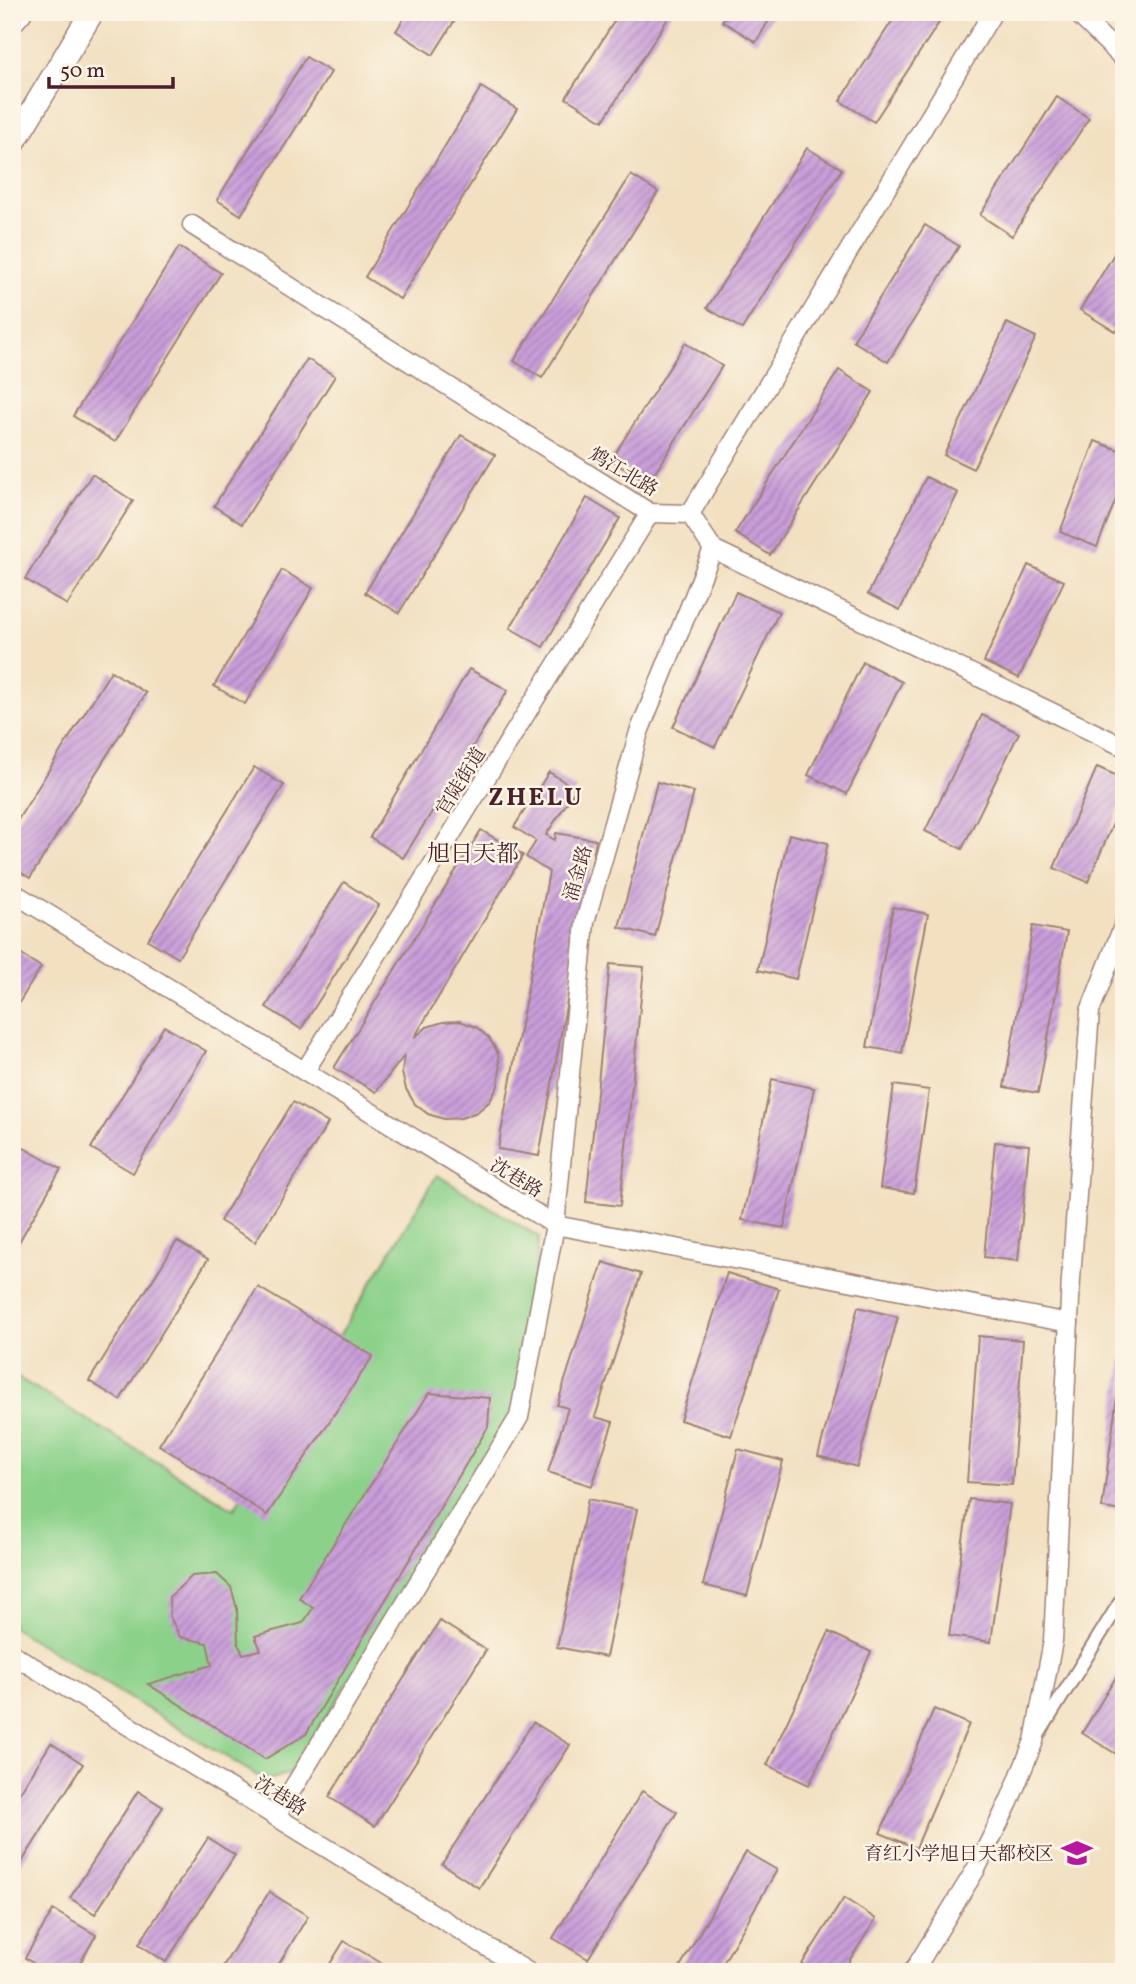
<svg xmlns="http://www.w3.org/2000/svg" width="1136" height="1984" viewBox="0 0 1136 1984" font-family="Vollkorn,'Noto Serif SC',serif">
<defs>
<pattern id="building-hatch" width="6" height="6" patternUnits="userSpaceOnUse" patternTransform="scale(1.75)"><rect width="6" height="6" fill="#c99eda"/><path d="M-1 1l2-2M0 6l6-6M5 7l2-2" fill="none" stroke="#a580b1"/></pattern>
</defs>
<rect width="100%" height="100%" fill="#fcf5e5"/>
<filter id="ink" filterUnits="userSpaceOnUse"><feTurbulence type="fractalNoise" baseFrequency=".0143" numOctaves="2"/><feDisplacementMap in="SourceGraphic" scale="14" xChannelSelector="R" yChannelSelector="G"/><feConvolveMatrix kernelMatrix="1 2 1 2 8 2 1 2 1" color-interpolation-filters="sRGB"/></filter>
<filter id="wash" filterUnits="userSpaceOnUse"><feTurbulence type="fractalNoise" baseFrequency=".00686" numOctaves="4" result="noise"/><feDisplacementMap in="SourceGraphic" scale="28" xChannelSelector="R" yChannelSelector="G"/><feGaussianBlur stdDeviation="1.57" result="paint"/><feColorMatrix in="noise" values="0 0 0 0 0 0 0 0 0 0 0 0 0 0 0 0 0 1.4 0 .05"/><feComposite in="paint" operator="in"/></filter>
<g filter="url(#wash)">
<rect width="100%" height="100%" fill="#f2e0c1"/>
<path fill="#8bd18a" stroke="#6a785a" stroke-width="2" d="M 437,1175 L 539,1237 L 519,1417 L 290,1773 L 266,1781 L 12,1627 L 12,1374 L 234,1509 Z"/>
<g id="blocks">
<g fill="url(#building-hatch)">
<path d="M 408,12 L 460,12 L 433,55 L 396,31 Z"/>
<path d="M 620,12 L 672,12 L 603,121 L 566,98 Z"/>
<path d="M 728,12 L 774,12 L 756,42 L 722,21 Z"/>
<path d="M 898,12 L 946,12 L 874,122 L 840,101 Z"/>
<path d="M 306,57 L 331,72 L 241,215 L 217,200 Z"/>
<path d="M 481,87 L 517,109 L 400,299 L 365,277 Z"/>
<path d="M 1057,97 L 1089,118 L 1012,236 L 980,215 Z"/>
<path d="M 807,148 L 842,169 L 742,329 L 707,308 Z"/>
<path d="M 631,175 L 658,192 L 542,378 L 514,361 Z"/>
<path d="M 925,225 L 959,246 L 888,362 L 853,341 Z"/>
<path d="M 1124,238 L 1124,320 L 1116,332 L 1080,310 Z"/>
<path d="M 179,247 L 221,273 L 115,442 L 73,416 Z"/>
<path d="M 1007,323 L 1036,337 L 973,469 L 944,455 Z"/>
<path d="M 685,343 L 722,366 L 648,484 L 611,460 Z"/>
<path d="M 307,359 L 335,376 L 242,524 L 214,506 Z"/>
<path d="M 839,370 L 873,392 L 770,555 L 735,533 Z"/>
<path d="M 461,435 L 495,455 L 399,613 L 365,593 Z"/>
<path d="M 1095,441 L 1124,452 L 1124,479 L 1097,547 L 1060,532 Z"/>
<path d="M 92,474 L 133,501 L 67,605 L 25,579 Z"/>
<path d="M 926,477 L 958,493 L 900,610 L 868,594 Z"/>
<path d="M 587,498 L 620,518 L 543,647 L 510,628 Z"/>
<path d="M 1028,565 L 1064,581 L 1019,678 L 984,662 Z"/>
<path d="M 282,570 L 313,588 L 245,704 L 214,686 Z"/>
<path d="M 736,592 L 779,612 L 715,747 L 673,727 Z"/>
<path d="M 863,662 L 902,682 L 847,794 L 808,775 Z"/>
<path d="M 469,669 L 508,690 L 403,858 L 370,837 Z"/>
<path d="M 111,671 L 146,693 L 30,878 L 12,867 L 12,829 Z"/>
<path d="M 982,715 L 1019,733 L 962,849 L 925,831 Z"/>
<path d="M 254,767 L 284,785 L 178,958 L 148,940 Z"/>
<path d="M 1097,767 L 1124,779 L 1124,798 L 1088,882 L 1054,868 Z"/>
<path d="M 549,772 L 576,789 L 546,835 L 555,840 L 556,833 L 596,840 L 539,1156 L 498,1149 L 549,872 L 526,857 L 536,841 L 514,827 Z"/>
<path d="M 657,782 L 694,792 L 655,937 L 619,927 Z"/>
<path d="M 481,830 L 523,855 L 414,1038 L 427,1027 L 443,1022 L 460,1021 L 476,1027 L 489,1038 L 498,1053 L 500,1069 L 498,1086 L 490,1101 L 477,1112 L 461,1118 L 444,1119 L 428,1114 L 415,1104 L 406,1089 L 402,1073 L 404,1056 L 376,1092 L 334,1068 Z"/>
<path d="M 789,834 L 828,843 L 796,979 L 758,970 Z"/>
<path d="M 344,882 L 379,905 L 301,1029 L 266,1007 Z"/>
<path d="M 893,907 L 928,914 L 902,1053 L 867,1047 Z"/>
<path d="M 1033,926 L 1067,932 L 1038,1093 L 1004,1087 Z"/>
<path d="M 12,949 L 41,967 L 12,1014 Z"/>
<path d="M 610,964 L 644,967 L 620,1206 L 586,1202 Z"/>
<path d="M 164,1026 L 206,1051 L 133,1173 L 91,1148 Z"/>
<path d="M 772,1079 L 814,1088 L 784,1228 L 742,1220 Z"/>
<path d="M 894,1085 L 929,1090 L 914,1193 L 880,1188 Z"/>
<path d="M 293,1102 L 328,1123 L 255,1242 L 220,1221 Z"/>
<path d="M 995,1142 L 1029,1145 L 1018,1261 L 984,1257 Z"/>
<path d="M 24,1148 L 61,1169 L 12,1254 L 12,1169 Z"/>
<path d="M 177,1241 L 208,1259 L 120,1400 L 89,1381 Z"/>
<path d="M 603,1262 L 641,1274 L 595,1417 L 613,1422 L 592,1486 L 548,1472 L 568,1408 L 557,1405 Z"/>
<path d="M 727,1273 L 779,1289 L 731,1436 L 680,1420 Z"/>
<path d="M 258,1287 L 373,1356 L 267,1515 L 159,1445 Z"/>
<path d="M 858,1307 L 898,1317 L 857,1467 L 818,1456 Z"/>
<path d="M 978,1336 L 1023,1340 L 1012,1485 L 967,1482 Z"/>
<path d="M 1122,1359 L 1124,1359 L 1124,1511 L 1102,1508 Z"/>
<path d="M 429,1393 L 490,1398 L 488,1427 L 306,1734 L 265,1759 L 148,1684 L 212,1665 L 207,1643 L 180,1637 L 170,1617 L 169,1597 L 192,1576 L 217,1574 L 231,1587 L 237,1609 L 238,1644 L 243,1654 L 261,1650 L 255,1636 L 303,1623 L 313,1608 L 299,1598 Z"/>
<path d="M 738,1449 L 783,1461 L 747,1596 L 703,1585 Z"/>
<path d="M 588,1499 L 637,1509 L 606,1657 L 557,1647 Z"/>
<path d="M 969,1499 L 1010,1504 L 991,1642 L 949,1636 Z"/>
<path d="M 440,1621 L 486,1650 L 375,1826 L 329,1797 Z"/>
<path d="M 829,1632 L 871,1652 L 809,1785 L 767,1765 Z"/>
<path d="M 1124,1664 L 1124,1753 L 1121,1757 L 1082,1733 Z"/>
<path d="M 934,1709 L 969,1724 L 916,1848 L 880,1833 Z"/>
<path d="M 533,1722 L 570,1745 L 479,1888 L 442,1864 Z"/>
<path d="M 51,1743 L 83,1764 L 12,1878 L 12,1805 Z"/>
<path d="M 138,1791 L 163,1807 L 95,1914 L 70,1898 Z"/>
<path d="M 642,1791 L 677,1812 L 588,1959 L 553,1938 Z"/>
<path d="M 208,1838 L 235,1855 L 166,1962 L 139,1944 Z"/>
<path d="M 746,1852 L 777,1870 L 718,1972 L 677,1972 Z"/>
<path d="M 269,1892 L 308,1916 L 274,1972 L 229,1972 L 222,1968 Z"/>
<path d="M 844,1898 L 876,1919 L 842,1972 L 797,1972 Z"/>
<path d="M 53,1910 L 96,1935 L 75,1972 L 48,1972 L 25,1958 Z"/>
<path d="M 344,1941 L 383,1964 L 378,1972 L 325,1972 Z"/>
</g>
</g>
</g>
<g filter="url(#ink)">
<use href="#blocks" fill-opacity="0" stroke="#9e8076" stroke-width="2"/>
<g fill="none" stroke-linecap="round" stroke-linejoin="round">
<g stroke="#9e8076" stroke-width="16">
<path id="street" d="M 1038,1735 L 1124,1596"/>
</g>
<g stroke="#9e8076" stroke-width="21">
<g id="secondary">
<path d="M 1076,12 L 1124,59"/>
<path d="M 192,225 L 650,513 L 690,514 L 713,549 L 1124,747"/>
<path d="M 690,514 L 993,12"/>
<path d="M 12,892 L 555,1225 L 1069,1323"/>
<path d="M 305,1071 L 650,513"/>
<path d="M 12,1654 L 528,1972"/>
<path d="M 276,1816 L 519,1417 L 555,1225 L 585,922 L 639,732 L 713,549"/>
<path d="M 913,1972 L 976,1869 L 1009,1802 L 1034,1741 L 1053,1641 L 1071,1279 L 1090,1011 L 1124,924"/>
</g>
</g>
<g stroke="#9e8076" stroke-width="26">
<g id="highway">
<path d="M 12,21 L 20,12"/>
<path d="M 12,145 L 92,12"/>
</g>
</g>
<use href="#street" stroke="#fff" stroke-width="12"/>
<use href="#secondary" stroke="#fff" stroke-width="18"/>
<use href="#highway" stroke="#fff" stroke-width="23"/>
</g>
</g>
<defs>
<g id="school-bare" transform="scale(2.415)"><path d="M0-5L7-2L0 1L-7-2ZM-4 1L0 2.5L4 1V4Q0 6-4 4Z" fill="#b5179e" stroke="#fcf5e5" stroke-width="2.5" paint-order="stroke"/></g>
</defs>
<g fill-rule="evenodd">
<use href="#school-bare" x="1077" y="1853"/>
</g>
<g text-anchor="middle" stroke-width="5" stroke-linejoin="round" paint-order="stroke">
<g font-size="19" fill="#4a1f2b" stroke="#fcf5e5">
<text transform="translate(624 471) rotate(31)" y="7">鸩江北路</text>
<text transform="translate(460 781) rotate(-58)" y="7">官陡街道</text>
<text transform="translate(577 873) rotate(-74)" y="7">涌金路</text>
<text transform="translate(517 1177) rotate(31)" y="7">沈巷路</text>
<text transform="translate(281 1795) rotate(32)" y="7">沈巷路</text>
</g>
<g font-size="19" fill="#4a1f2b" stroke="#fcf5e5" text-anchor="end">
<text x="1054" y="1860">育红小学旭日天都校区</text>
</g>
<g font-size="23" fill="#4a1f2b" stroke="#fcf5e5">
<text x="473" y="861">旭日天都</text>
</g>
<g font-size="26" font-weight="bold" letter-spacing="2" fill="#4a1f2b" stroke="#fcf5e5">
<text x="536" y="805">ZHELU</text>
</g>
</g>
<rect width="1136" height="1984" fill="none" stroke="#fcf5e5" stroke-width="42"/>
<path d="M49 77v10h124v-10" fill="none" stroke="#4a1f2b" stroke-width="3.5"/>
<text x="60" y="77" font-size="21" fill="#4a1f2b" stroke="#fcf5e5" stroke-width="5" paint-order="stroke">50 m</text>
</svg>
